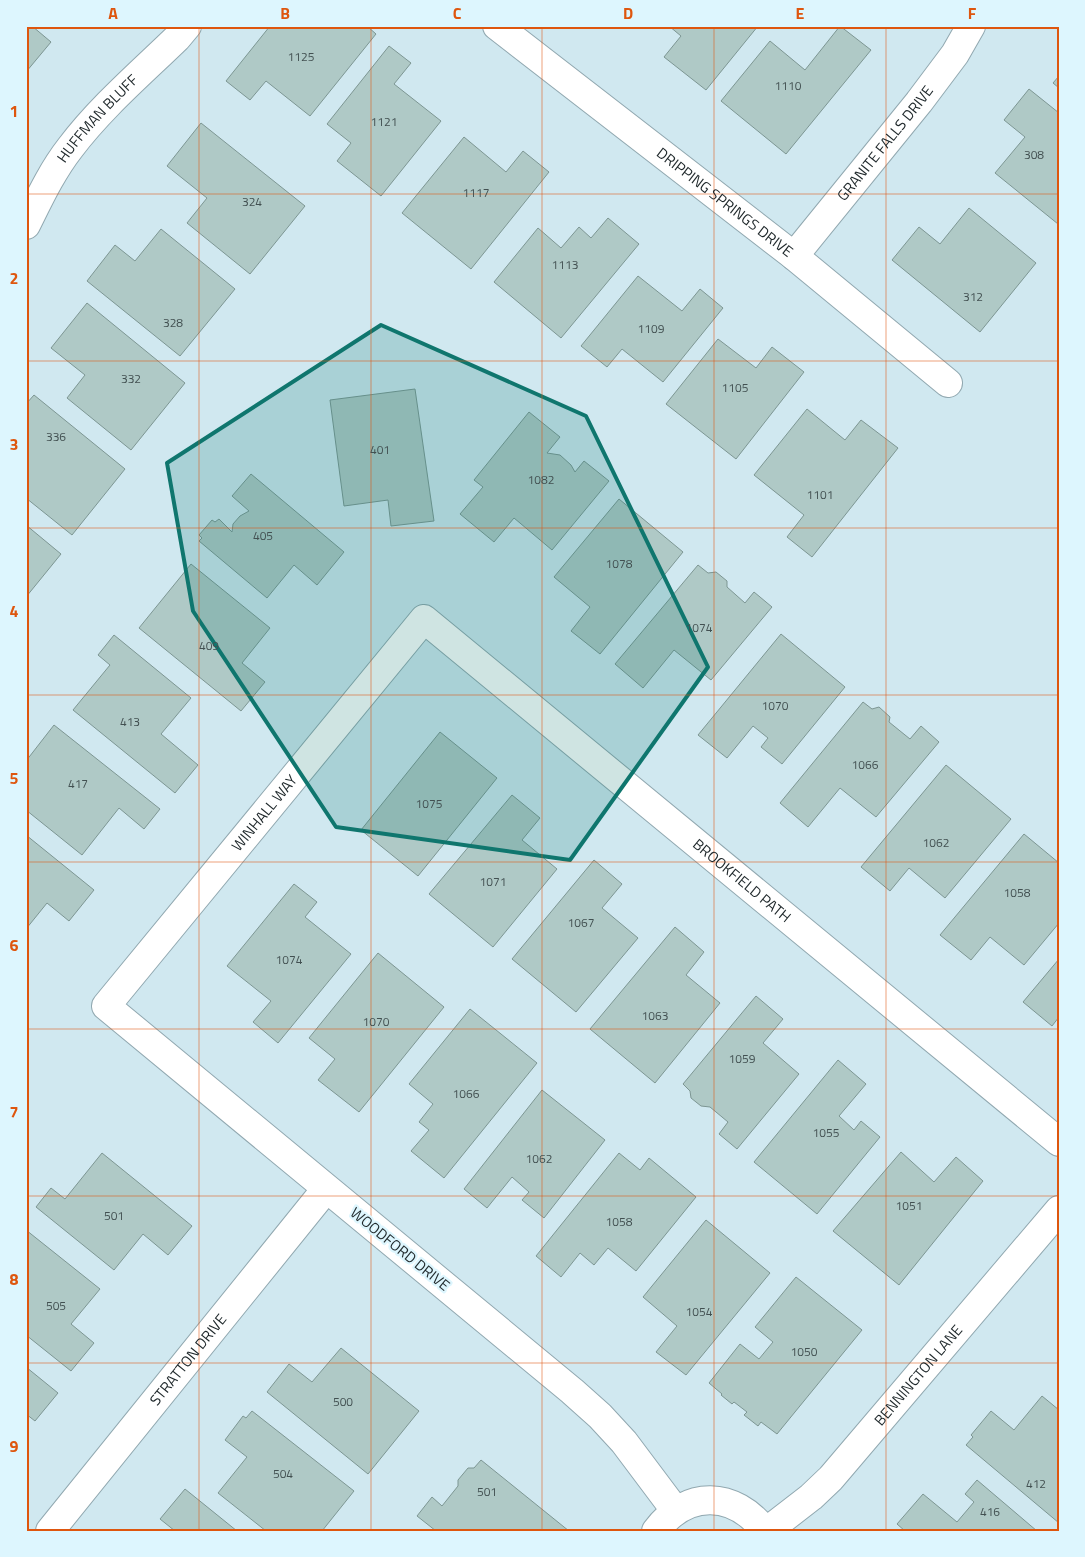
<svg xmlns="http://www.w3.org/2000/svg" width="1085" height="1557" viewBox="0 0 1085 1557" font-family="'Titillium Web',sans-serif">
<rect width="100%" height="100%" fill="#d0e8f0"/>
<g fill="#afc9c6" stroke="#7d9693">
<path d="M 26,26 L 32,26 L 51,42 L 26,72 Z"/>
<path d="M 270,26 L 367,26 L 376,34 L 310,116 L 266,81 L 250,100 L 226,81 Z"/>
<path d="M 669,26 L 758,26 L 706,90 L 664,57 L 681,36 Z"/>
<path d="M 840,26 L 871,50 L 786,154 L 721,101 L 770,41 L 805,70 Z"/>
<path d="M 389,46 L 411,63 L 394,84 L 441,121 L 381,196 L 337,161 L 351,143 L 327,124 Z"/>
<path d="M 1059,76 L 1059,88 L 1053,83 Z"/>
<path d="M 1029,89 L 1059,113 L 1058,224 L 995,173 L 1025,137 L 1004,120 Z"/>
<path d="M 201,123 L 305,206 L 250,274 L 187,223 L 207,198 L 167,166 Z"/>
<path d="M 464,137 L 506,172 L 523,151 L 549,172 L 471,269 L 402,213 Z"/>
<path d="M 969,208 L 1036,263 L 980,332 L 892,260 L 919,227 L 940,244 Z"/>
<path d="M 608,218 L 639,244 L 561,338 L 494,282 L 538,228 L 561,248 L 579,227 L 591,238 Z"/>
<path d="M 161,229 L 235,289 L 180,356 L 87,281 L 115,245 L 135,261 Z"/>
<path d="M 638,276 L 682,311 L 700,289 L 723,308 L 663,382 L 622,349 L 607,367 L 581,346 Z"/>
<path d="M 87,303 L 185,383 L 131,450 L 67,398 L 85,375 L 51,348 Z"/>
<path d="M 718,339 L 756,368 L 772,347 L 804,372 L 736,459 L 666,404 Z"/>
<path d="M 415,389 L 434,521 L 391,526 L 388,500 L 344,506 L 330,400 Z"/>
<path d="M 34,395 L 125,469 L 72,535 L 26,498 L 26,404 Z"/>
<path d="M 807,409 L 845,440 L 861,420 L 898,448 L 812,557 L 787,537 L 804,515 L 754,475 Z"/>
<path d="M 529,412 L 560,437 L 547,453 L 560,455 L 571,465 L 575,472 L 584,461 L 609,481 L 552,550 L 514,518 L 494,542 L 460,514 L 483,487 L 474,480 Z"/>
<path d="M 251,474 L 344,552 L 317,585 L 294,565 L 267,598 L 199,541 L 202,538 L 199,535 L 212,520 L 215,522 L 219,519 L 232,532 L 233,524 L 240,516 L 249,511 L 232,496 Z"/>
<path d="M 619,499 L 683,552 L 600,654 L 571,631 L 590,607 L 554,577 Z"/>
<path d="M 26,525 L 61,554 L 26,597 Z"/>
<path d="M 191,564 L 270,628 L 242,663 L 265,682 L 241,711 L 139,628 Z"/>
<path d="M 698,565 L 708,573 L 716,572 L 727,581 L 727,587 L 745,603 L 754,592 L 772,607 L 711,680 L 674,650 L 643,688 L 615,664 Z"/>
<path d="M 781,634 L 845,687 L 782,764 L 761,747 L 768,738 L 753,726 L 727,758 L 698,735 Z"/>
<path d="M 114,635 L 191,698 L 161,734 L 198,765 L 175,793 L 73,710 L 110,665 L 98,655 Z"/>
<path d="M 863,702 L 872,709 L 879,707 L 890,717 L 889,722 L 910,739 L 921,726 L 939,742 L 876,817 L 840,788 L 808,827 L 780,803 Z"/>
<path d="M 54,725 L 160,809 L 144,829 L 119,808 L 82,855 L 26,810 L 26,761 Z"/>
<path d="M 440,732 L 497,778 L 418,876 L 361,830 Z"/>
<path d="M 946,765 L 1011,819 L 945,898 L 909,868 L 890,891 L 861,867 Z"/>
<path d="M 512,795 L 540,818 L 522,840 L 557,869 L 493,947 L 429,894 Z"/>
<path d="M 1024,834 L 1059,863 L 1059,923 L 1024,965 L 990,937 L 971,960 L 940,935 Z"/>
<path d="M 26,835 L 94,890 L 69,921 L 47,903 L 26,929 Z"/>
<path d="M 594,860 L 622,884 L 602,908 L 638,938 L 576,1012 L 512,959 Z"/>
<path d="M 294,884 L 317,902 L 305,917 L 351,954 L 278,1043 L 253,1022 L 271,1001 L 227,966 Z"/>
<path d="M 675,927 L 704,952 L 686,975 L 720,1003 L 655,1083 L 590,1029 Z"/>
<path d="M 378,953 L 444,1007 L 359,1112 L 318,1080 L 335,1059 L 309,1038 Z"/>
<path d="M 1059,959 L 1059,1017 L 1052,1026 L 1023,1002 Z"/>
<path d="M 756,996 L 783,1019 L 763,1043 L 799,1074 L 737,1149 L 719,1134 L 728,1122 L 710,1107 L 701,1106 L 691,1098 L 690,1091 L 683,1084 Z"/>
<path d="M 470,1009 L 537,1063 L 444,1178 L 411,1151 L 429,1130 L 419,1122 L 433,1104 L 409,1084 Z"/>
<path d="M 838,1060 L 866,1084 L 839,1116 L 854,1130 L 861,1121 L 880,1137 L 817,1214 L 754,1162 Z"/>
<path d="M 542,1090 L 605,1140 L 544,1218 L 522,1200 L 529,1192 L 512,1177 L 487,1208 L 464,1189 Z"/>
<path d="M 901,1152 L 934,1182 L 956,1157 L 983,1181 L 899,1285 L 833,1231 Z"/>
<path d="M 102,1153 L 192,1226 L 168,1255 L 143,1234 L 114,1270 L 36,1207 L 51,1188 L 65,1199 Z"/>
<path d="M 619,1153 L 640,1170 L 649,1158 L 696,1197 L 636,1271 L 608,1248 L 594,1265 L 580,1253 L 561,1277 L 536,1256 Z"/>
<path d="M 706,1220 L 770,1273 L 686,1375 L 656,1352 L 677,1326 L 643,1297 Z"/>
<path d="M 26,1230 L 100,1289 L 71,1324 L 94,1343 L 71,1371 L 26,1335 Z"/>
<path d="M 796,1277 L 862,1330 L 777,1434 L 761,1422 L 758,1426 L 744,1415 L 747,1412 L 734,1402 L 732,1404 L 721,1395 L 722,1394 L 709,1383 L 740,1344 L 759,1359 L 773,1342 L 755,1327 Z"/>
<path d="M 341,1348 L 419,1411 L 368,1474 L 267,1392 L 289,1364 L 312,1382 Z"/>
<path d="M 26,1367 L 58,1393 L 35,1421 L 26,1414 Z"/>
<path d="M 1042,1396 L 1059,1410 L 1059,1523 L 966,1445 L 973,1437 L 971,1435 L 991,1411 L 1014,1430 Z"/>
<path d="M 252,1411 L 354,1491 L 322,1531 L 266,1531 L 218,1493 L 247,1457 L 225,1440 L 243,1416 L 246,1418 Z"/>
<path d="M 481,1460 L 569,1531 L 436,1531 L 417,1516 L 432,1497 L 442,1506 L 458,1486 L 458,1480 L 468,1468 L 474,1468 Z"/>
<path d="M 977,1480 L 1037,1531 L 905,1531 L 897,1524 L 923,1494 L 957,1522 L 974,1502 L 965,1494 Z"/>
<path d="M 185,1489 L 237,1531 L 175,1531 L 160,1519 Z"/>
</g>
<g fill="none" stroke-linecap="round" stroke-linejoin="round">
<g stroke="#91a8b0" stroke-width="30">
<g id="street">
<path id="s1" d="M 497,26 L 794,256 L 948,383"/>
<path id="s2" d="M 26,225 C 39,199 52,171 70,148 C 101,107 141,73 177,38 L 187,26"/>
<path id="s3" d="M 794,256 L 919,102 L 955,54 L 971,26"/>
<path id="s4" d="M 675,1510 L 624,1442 L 600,1416 L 572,1391 L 106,1006 L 424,619 L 1059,1142"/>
<path id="s5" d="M 50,1531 L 326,1189"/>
<path d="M 656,1531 C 687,1489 734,1491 765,1531"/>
<path id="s6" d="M 767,1531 L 811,1497 L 831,1478 L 1059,1210"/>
</g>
</g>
<use href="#street" stroke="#fff" stroke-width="28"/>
</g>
<path fill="#0f766e" fill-opacity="0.2" stroke="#0f766e" stroke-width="4" stroke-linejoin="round" d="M 381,325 L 586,416 L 708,667 L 570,860 L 336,827 L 193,611 L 167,463 Z"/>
<path fill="none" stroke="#de560e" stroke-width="1" stroke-opacity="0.55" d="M 199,26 L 199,1531M 371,26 L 371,1531M 542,26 L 542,1531M 714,26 L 714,1531M 886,26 L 886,1531M 26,194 L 1059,194M 26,361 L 1059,361M 26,528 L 1059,528M 26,695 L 1059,695M 26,862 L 1059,862M 26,1029 L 1059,1029M 26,1196 L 1059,1196M 26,1363 L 1059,1363"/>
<g text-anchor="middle" stroke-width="4.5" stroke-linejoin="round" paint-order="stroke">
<g font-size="12" fill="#425051">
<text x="301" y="61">1125</text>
<text x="788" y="90">1110</text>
<text x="384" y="126">1121</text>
<text x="1034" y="159">308</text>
<text x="476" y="197">1117</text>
<text x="252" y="206">324</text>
<text x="565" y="269">1113</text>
<text x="973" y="301">312</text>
<text x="173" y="327">328</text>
<text x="651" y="333">1109</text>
<text x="131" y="383">332</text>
<text x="735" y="392">1105</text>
<text x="56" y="441">336</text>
<text x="380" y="454">401</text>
<text x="541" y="484">1082</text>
<text x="820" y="499">1101</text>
<text x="263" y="540">405</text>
<text x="619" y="568">1078</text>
<text x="699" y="632">1074</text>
<text x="209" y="650">409</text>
<text x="775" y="710">1070</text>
<text x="130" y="726">413</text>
<text x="865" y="769">1066</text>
<text x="78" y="788">417</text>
<text x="429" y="808">1075</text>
<text x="936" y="847">1062</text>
<text x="493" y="886">1071</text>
<text x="1017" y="897">1058</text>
<text x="581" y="927">1067</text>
<text x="289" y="964">1074</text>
<text x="655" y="1020">1063</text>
<text x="376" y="1026">1070</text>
<text x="742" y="1063">1059</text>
<text x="466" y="1098">1066</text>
<text x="826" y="1137">1055</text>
<text x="539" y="1163">1062</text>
<text x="909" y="1210">1051</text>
<text x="114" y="1220">501</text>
<text x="619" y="1226">1058</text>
<text x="56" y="1310">505</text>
<text x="699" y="1316">1054</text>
<text x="804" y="1356">1050</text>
<text x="343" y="1406">500</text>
<text x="283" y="1478">504</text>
<text x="1036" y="1488">412</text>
<text x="487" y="1496">501</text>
<text x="990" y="1516">416</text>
</g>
<g font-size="15" fill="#1e272a" stroke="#ddf6fe">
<text dy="5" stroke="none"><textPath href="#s2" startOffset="129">HUFFMAN BLUFF</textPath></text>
<text dy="5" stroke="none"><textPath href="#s3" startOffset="145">GRANITE FALLS DRIVE</textPath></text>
<text dy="5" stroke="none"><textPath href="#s1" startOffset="288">DRIPPING SPRINGS DRIVE</textPath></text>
<text dy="5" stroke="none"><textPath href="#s4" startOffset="1012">WINHALL WAY</textPath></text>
<text dy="5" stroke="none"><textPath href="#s4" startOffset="1675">BROOKFIELD PATH</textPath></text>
<text transform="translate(400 1249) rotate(39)" y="5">WOODFORD DRIVE</text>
<text dy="5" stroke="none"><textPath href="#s5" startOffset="220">STRATTON DRIVE</textPath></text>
<text dy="5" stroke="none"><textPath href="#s6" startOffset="218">BENNINGTON LANE</textPath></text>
</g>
</g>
<rect width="1085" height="1557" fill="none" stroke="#ddf6fe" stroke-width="55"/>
<rect x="28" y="28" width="1030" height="1502" fill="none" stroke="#de560e" stroke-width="2"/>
<g font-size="16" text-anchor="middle" font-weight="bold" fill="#de560e">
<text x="113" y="19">A</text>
<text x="285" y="19">B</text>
<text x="457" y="19">C</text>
<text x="628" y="19">D</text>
<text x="800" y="19">E</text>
<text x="972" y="19">F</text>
<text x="14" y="117">1</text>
<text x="14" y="284">2</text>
<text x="14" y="450">3</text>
<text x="14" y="617">4</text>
<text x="14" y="784">5</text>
<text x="14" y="951">6</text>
<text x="14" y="1118">7</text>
<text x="14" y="1285">8</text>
<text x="14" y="1452">9</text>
</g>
</svg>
